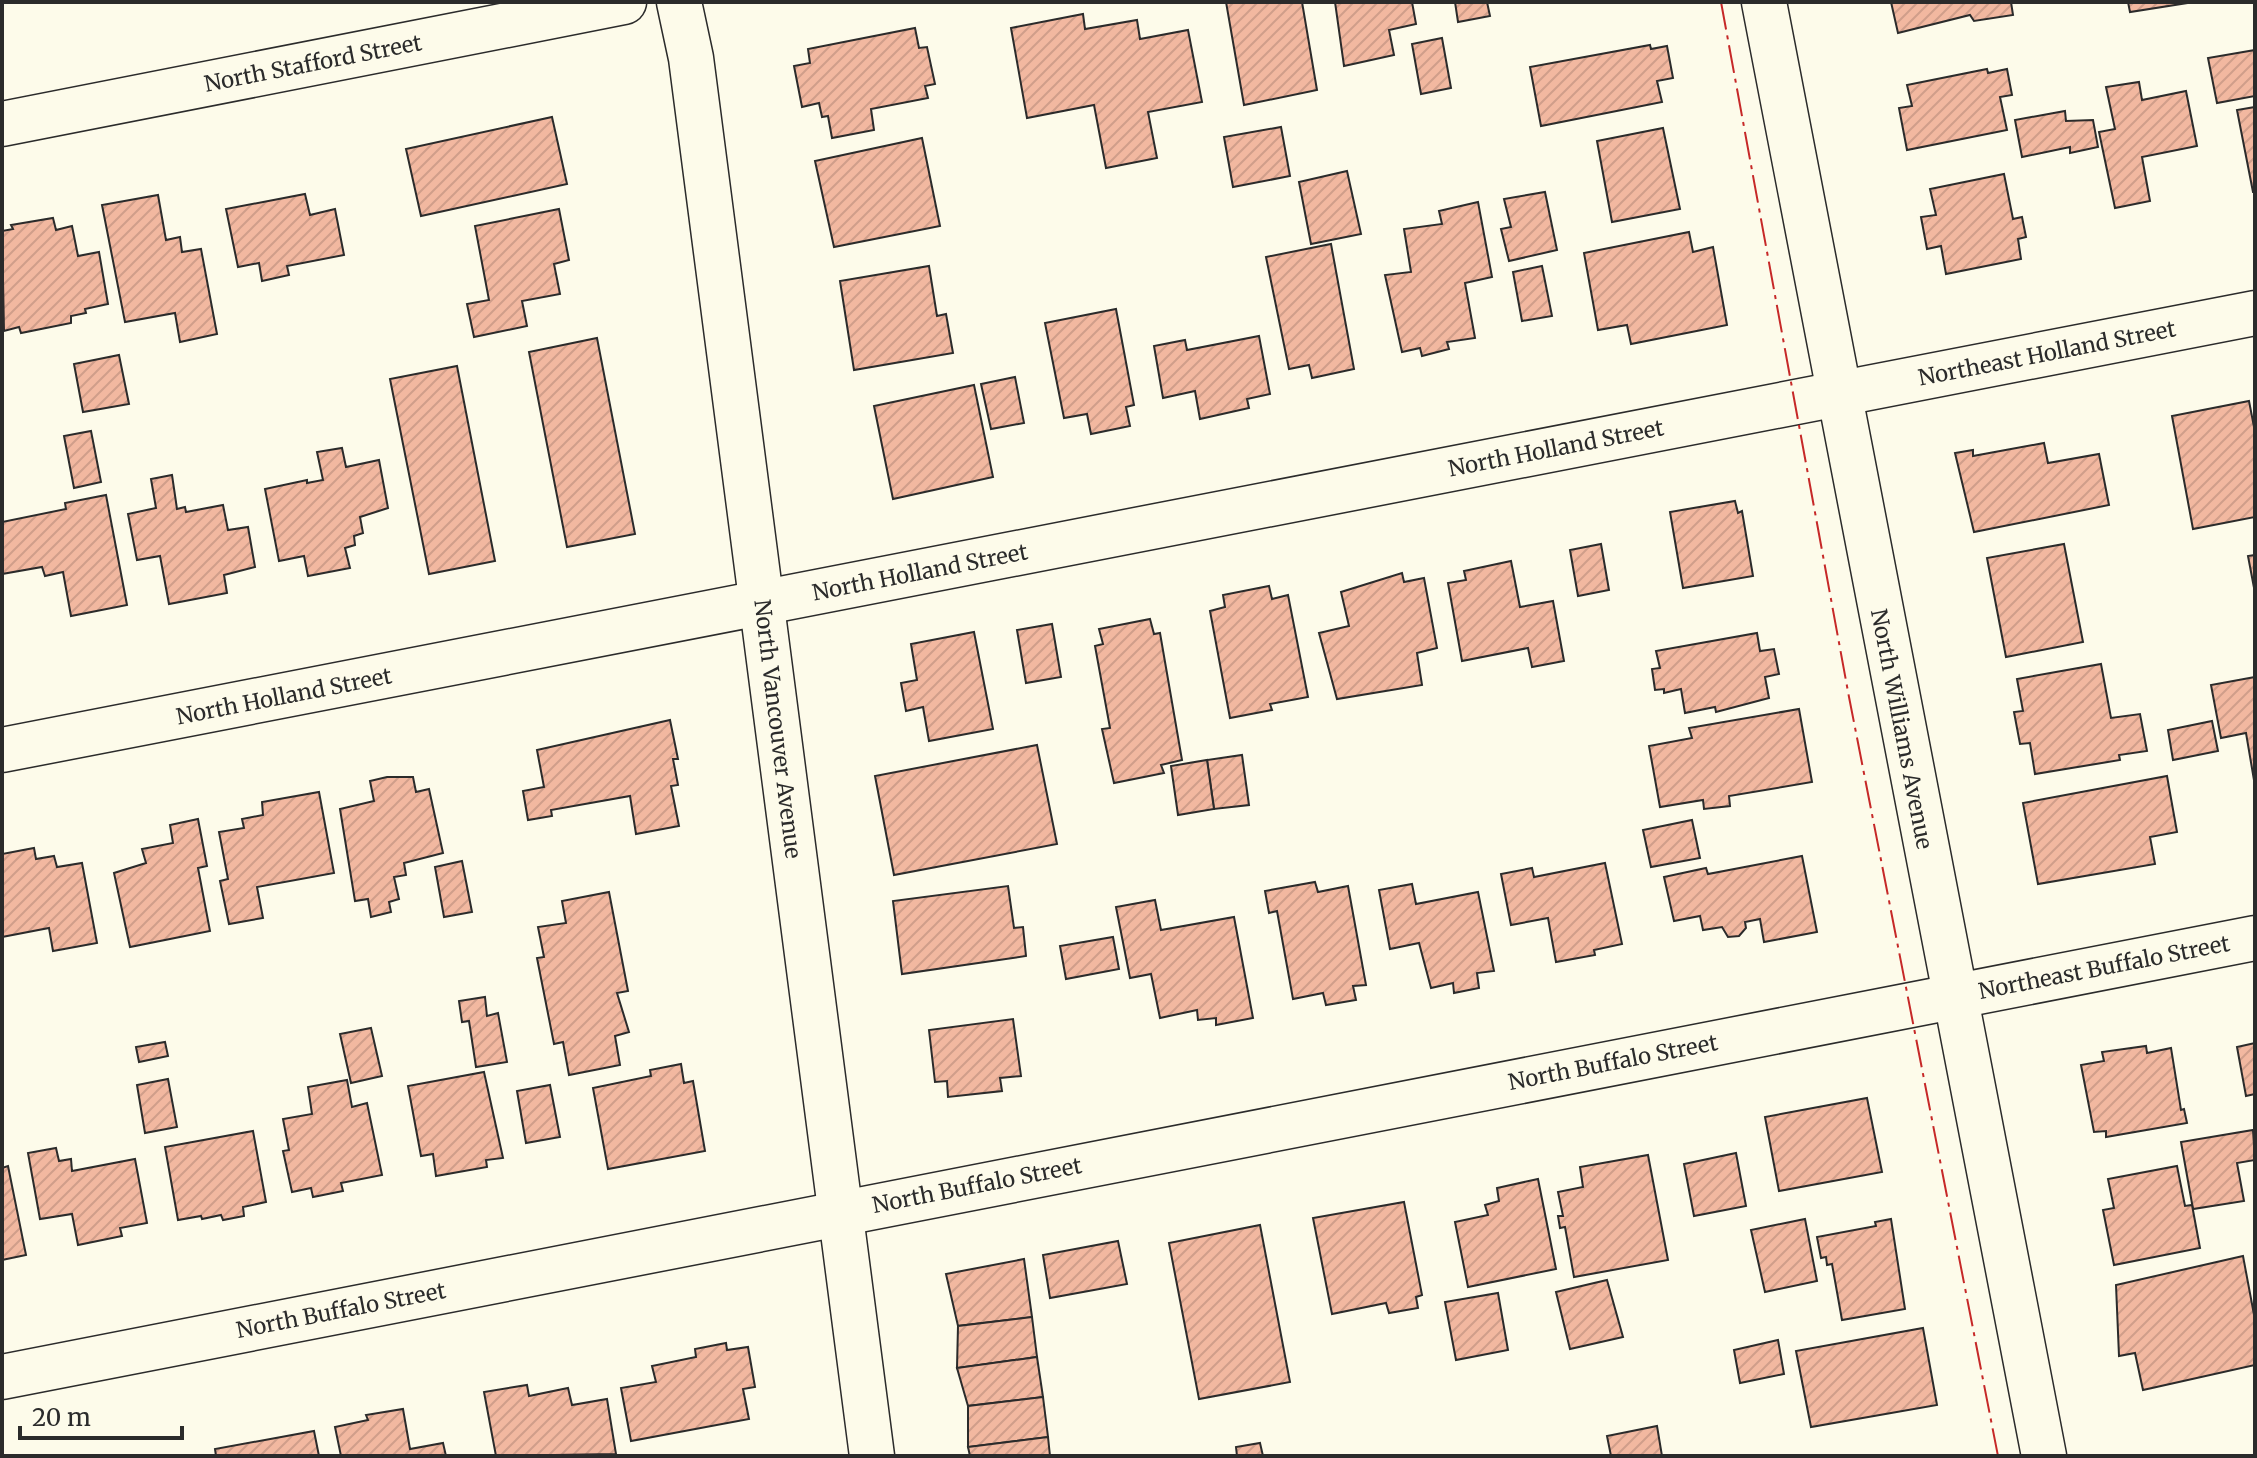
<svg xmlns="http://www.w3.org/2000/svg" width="2257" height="1458" viewBox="0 0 2257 1458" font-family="Merriweather,serif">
<defs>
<pattern id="building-hatch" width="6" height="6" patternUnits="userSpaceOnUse" patternTransform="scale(2)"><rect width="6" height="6" fill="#f2b8a0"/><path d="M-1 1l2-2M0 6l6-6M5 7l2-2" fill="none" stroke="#d09e8a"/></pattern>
</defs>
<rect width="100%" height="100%" fill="#fdfbea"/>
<g fill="url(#building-hatch)" stroke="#2b2b2b" stroke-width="2">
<path d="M 1226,2 L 1302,2 L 1317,90 L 1244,105 Z"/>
<path d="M 1335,2 L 1412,2 L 1416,24 L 1389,30 L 1394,55 L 1344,66 Z"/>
<path d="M 1455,2 L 1487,2 L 1490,16 L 1458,22 Z"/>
<path d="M 1891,2 L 2011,2 L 2013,15 L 1974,21 L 1970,15 L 1898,33 Z"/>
<path d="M 2128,2 L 2194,2 L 2130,12 Z"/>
<path d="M 1083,14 L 1085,29 L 1137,20 L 1140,39 L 1188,30 L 1202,102 L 1148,112 L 1157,158 L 1106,168 L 1094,105 L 1027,118 L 1011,28 Z"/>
<path d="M 915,28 L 919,48 L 927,47 L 935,84 L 925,86 L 928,98 L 871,109 L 874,130 L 832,138 L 828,116 L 822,117 L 819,103 L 802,107 L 794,66 L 810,63 L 808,49 Z"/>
<path d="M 1442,38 L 1451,88 L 1421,94 L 1412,44 Z"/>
<path d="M 1650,45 L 1651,49 L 1667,46 L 1673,78 L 1657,81 L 1662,102 L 1541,126 L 1530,67 Z"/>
<path d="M 2255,50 L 2255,96 L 2217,103 L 2208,58 Z"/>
<path d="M 1987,69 L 1988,73 L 2007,69 L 2012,95 L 2000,97 L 2007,130 L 1907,150 L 1899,108 L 1912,106 L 1907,85 Z"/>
<path d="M 2139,82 L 2142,100 L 2186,91 L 2197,146 L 2142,157 L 2150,201 L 2115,208 L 2099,132 L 2115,129 L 2106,87 Z"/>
<path d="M 2255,107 L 2255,192 L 2253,192 L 2237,110 Z"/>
<path d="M 2065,111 L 2066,121 L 2093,120 L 2098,147 L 2070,153 L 2070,147 L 2022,157 L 2015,120 Z"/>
<path d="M 552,117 L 567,184 L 421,216 L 406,149 Z"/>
<path d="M 1281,127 L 1290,176 L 1233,187 L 1224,137 Z"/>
<path d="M 1663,128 L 1680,209 L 1612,222 L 1597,141 Z"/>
<path d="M 922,138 L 940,226 L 834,247 L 815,161 Z"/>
<path d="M 1347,171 L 1361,234 L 1311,244 L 1299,182 Z"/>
<path d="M 2004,174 L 2013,219 L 2022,217 L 2026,237 L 2018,239 L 2021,259 L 1946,274 L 1941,246 L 1927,249 L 1921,217 L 1936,215 L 1930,189 Z"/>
<path d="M 1545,192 L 1557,250 L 1509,261 L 1501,229 L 1511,227 L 1504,199 Z"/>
<path d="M 305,194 L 310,215 L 335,209 L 344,255 L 287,266 L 289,275 L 262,281 L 259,263 L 238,267 L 226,209 Z"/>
<path d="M 158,195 L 166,240 L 180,237 L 182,252 L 201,249 L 217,334 L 180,342 L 175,313 L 125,322 L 102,205 Z"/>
<path d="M 1478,202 L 1492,277 L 1465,283 L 1475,338 L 1447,342 L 1449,349 L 1422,356 L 1420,348 L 1402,352 L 1385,275 L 1411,272 L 1404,229 L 1442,224 L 1439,211 Z"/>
<path d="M 559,209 L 569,260 L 554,264 L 560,294 L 522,301 L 527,326 L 474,337 L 467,304 L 489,300 L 475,226 Z"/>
<path d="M 53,218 L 56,230 L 72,226 L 78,256 L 99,252 L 108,304 L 85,309 L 86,313 L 71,316 L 71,323 L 21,333 L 19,327 L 4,331 L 2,231 L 13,229 L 11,225 Z"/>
<path d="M 1689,232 L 1693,252 L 1713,247 L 1727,325 L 1631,344 L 1627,325 L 1598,330 L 1584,253 Z"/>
<path d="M 1331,244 L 1354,369 L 1312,378 L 1309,365 L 1289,369 L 1266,257 Z"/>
<path d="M 929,266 L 937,316 L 946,314 L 953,353 L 854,370 L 840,281 Z"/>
<path d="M 1542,266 L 1552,316 L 1522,321 L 1513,272 Z"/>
<path d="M 1116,309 L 1134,405 L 1126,407 L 1130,426 L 1091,434 L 1087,414 L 1064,418 L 1045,323 Z"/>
<path d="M 1259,336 L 1270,394 L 1247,399 L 1249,408 L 1200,419 L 1195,391 L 1163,398 L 1154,346 L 1185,340 L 1187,350 Z"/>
<path d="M 597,338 L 635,534 L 567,547 L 529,352 Z"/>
<path d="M 119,355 L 129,404 L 83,412 L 74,364 Z"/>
<path d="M 457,366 L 495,561 L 429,574 L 390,379 Z"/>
<path d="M 1015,377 L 1024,423 L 991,429 L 981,384 Z"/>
<path d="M 974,385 L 993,477 L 893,499 L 874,406 Z"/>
<path d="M 2249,401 L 2255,432 L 2255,517 L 2193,529 L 2172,416 Z"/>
<path d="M 91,431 L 101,482 L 74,488 L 64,436 Z"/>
<path d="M 2044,443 L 2048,463 L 2099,454 L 2109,505 L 1974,532 L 1955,453 L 1973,450 L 1973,456 Z"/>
<path d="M 342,448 L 346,467 L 379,460 L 388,508 L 360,517 L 363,533 L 354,536 L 355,545 L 345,548 L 350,568 L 308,576 L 304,556 L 279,561 L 265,489 L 307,480 L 307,483 L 323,480 L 317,452 Z"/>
<path d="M 172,475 L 177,509 L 185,507 L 186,512 L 223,505 L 228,530 L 248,527 L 255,567 L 224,575 L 227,593 L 169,604 L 160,556 L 137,560 L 128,514 L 156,508 L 151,479 Z"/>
<path d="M 106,495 L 127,605 L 71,616 L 63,572 L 45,576 L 42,567 L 2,574 L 2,522 L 66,509 L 65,503 Z"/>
<path d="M 1735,501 L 1738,513 L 1742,511 L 1753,576 L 1683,588 L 1670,512 Z"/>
<path d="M 1601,544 L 1609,590 L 1578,596 L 1570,550 Z"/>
<path d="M 2064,544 L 2083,642 L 2006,657 L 1987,558 Z"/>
<path d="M 2255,555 L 2255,593 L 2248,556 Z"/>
<path d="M 1511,561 L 1520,607 L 1553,601 L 1564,661 L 1532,667 L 1528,648 L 1462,661 L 1448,583 L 1466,580 L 1464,571 Z"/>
<path d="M 1402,573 L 1404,582 L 1424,578 L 1437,648 L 1417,653 L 1422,685 L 1337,699 L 1319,633 L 1349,626 L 1341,592 Z"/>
<path d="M 1269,586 L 1272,599 L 1288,595 L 1308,697 L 1270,704 L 1272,710 L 1230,718 L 1210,611 L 1225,607 L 1223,595 Z"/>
<path d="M 1150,619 L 1154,634 L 1160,633 L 1182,760 L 1161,765 L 1164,773 L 1114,783 L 1102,729 L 1110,728 L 1095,646 L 1103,644 L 1099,629 Z"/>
<path d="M 1052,624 L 1061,677 L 1026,683 L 1017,630 Z"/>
<path d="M 974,632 L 993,729 L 929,741 L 923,707 L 906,711 L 901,683 L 917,680 L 911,644 Z"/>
<path d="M 1757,633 L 1760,651 L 1774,649 L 1779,674 L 1765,677 L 1769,698 L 1716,712 L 1715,707 L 1685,713 L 1681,689 L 1664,693 L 1664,689 L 1655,690 L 1652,669 L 1660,668 L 1656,651 Z"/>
<path d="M 2101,664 L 2111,718 L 2140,714 L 2147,751 L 2119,755 L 2120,760 L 2035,774 L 2030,743 L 2020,744 L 2014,712 L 2023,711 L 2017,679 Z"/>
<path d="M 2255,677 L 2255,786 L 2246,733 L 2221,738 L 2211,685 Z"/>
<path d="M 1799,709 L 1812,782 L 1729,796 L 1730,806 L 1704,809 L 1703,800 L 1660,807 L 1649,746 L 1692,738 L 1689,728 Z"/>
<path d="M 670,720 L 678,759 L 673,759 L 678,785 L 671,786 L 679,826 L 636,834 L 630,796 L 551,810 L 552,816 L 528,820 L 523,791 L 544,787 L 537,750 Z"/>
<path d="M 2212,721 L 2218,751 L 2173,760 L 2168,730 Z"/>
<path d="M 1037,745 L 1057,844 L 894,875 L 875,776 Z"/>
<path d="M 1242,755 L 1249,805 L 1214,809 L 1207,760 Z"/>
<path d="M 1207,760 L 1214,809 L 1178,815 L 1171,766 Z"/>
<path d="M 2167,776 L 2177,832 L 2150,837 L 2155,864 L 2038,884 L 2023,803 Z"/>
<path d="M 387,777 L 413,777 L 416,792 L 429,789 L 443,853 L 404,863 L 406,875 L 394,877 L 399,899 L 389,902 L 391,912 L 371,917 L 368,899 L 355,901 L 340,809 L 374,801 L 370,781 Z"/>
<path d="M 319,792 L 334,873 L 257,887 L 263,918 L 229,924 L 220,881 L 228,879 L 219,832 L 244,828 L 242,819 L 263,815 L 262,802 Z"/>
<path d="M 198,819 L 207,866 L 198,868 L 210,931 L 130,947 L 114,873 L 146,863 L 142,849 L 173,843 L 170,825 Z"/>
<path d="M 1692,820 L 1700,858 L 1651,867 L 1643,830 Z"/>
<path d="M 34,848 L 36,859 L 54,856 L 57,867 L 82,863 L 97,943 L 53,951 L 49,928 L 2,937 L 2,854 Z"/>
<path d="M 1802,856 L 1817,932 L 1764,942 L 1760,919 L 1745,922 L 1746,928 L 1739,936 L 1728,937 L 1722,927 L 1703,930 L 1700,916 L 1674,921 L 1664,877 L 1706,868 L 1708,874 Z"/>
<path d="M 462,861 L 472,912 L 444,917 L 435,867 Z"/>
<path d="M 1605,863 L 1622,944 L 1594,950 L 1595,955 L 1556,962 L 1548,918 L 1511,925 L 1501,874 L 1532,868 L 1534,877 Z"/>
<path d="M 1315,882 L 1318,892 L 1348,886 L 1366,985 L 1353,986 L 1356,1000 L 1326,1005 L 1323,993 L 1293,999 L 1277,911 L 1269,913 L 1265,891 Z"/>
<path d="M 1412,884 L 1416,904 L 1478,892 L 1494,971 L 1477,973 L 1479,988 L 1454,993 L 1453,983 L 1431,988 L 1419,943 L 1390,949 L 1379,890 Z"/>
<path d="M 1008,886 L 1014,928 L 1023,927 L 1026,956 L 902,974 L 893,901 Z"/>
<path d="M 609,892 L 628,991 L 617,993 L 629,1032 L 615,1036 L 620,1065 L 569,1075 L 563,1042 L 554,1044 L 537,958 L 544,957 L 538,927 L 566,923 L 562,901 Z"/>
<path d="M 1155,900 L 1161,930 L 1234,917 L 1253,1018 L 1216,1025 L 1216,1018 L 1198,1020 L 1197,1010 L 1160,1018 L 1151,974 L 1130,978 L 1116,907 Z"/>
<path d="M 1113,937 L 1119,969 L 1066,979 L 1060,946 Z"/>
<path d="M 485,997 L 487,1016 L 498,1013 L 507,1062 L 476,1067 L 469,1021 L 462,1022 L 459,1001 Z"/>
<path d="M 1013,1019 L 1021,1076 L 1000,1078 L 1002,1091 L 948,1097 L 947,1081 L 935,1082 L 929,1030 Z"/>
<path d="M 371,1028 L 382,1076 L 351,1083 L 340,1034 Z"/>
<path d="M 165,1042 L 168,1056 L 139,1062 L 136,1047 Z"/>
<path d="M 2255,1043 L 2255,1094 L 2246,1096 L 2237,1047 Z"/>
<path d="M 2146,1046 L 2147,1053 L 2171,1048 L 2181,1110 L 2184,1109 L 2187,1123 L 2106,1137 L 2106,1131 L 2094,1132 L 2081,1065 L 2104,1061 L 2102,1052 Z"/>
<path d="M 681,1064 L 684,1083 L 693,1081 L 705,1151 L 608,1169 L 593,1088 L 651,1076 L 650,1070 Z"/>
<path d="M 484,1072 L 503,1158 L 486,1160 L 487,1167 L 436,1176 L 433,1154 L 421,1156 L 408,1086 Z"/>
<path d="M 168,1079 L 177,1127 L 145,1133 L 137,1085 Z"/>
<path d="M 347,1080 L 352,1107 L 367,1103 L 382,1175 L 341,1183 L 343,1191 L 313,1197 L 311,1188 L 292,1192 L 283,1151 L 289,1150 L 283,1119 L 312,1114 L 308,1087 Z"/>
<path d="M 550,1085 L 560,1137 L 526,1143 L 517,1091 Z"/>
<path d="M 1867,1098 L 1882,1172 L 1779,1191 L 1765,1117 Z"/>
<path d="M 2253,1130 L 2255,1160 L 2237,1163 L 2244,1201 L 2193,1209 L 2181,1142 Z"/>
<path d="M 253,1131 L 266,1202 L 243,1207 L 244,1216 L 223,1220 L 221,1215 L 202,1219 L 201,1216 L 178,1220 L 165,1147 Z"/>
<path d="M 56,1148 L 59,1161 L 71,1159 L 72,1171 L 135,1159 L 147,1223 L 120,1228 L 122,1236 L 78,1245 L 72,1214 L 40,1219 L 28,1153 Z"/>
<path d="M 1736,1153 L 1746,1206 L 1694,1216 L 1684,1164 Z"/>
<path d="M 1648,1155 L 1668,1260 L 1574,1277 L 1565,1227 L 1560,1228 L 1558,1216 L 1563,1216 L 1558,1192 L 1583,1187 L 1580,1167 Z"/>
<path d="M 8,1166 L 26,1255 L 2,1260 L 2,1168 Z"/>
<path d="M 2177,1166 L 2185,1206 L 2192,1205 L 2200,1248 L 2114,1265 L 2103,1210 L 2114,1208 L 2108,1179 Z"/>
<path d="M 1538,1179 L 1556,1269 L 1468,1287 L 1455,1222 L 1488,1215 L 1485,1205 L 1499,1201 L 1497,1188 Z"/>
<path d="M 1404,1202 L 1422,1295 L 1416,1297 L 1418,1308 L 1389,1313 L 1386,1303 L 1332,1314 L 1313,1218 Z"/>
<path d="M 1805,1219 L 1817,1281 L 1765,1292 L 1751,1230 Z"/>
<path d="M 1891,1219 L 1905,1309 L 1842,1320 L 1832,1264 L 1827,1265 L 1826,1257 L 1821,1258 L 1817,1237 L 1876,1226 L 1875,1222 Z"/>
<path d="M 1260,1225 L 1290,1382 L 1199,1399 L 1169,1243 Z"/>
<path d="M 1118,1241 L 1127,1284 L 1050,1298 L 1043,1255 Z"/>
<path d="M 2243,1256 L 2255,1320 L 2255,1365 L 2143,1390 L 2135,1353 L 2119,1356 L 2116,1285 Z"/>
<path d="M 1024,1259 L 1032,1317 L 958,1326 L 946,1274 Z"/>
<path d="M 1607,1280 L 1623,1337 L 1570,1349 L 1556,1292 Z"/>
<path d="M 1498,1293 L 1508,1350 L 1456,1360 L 1445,1302 Z"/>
<path d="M 1032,1317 L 1037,1357 L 957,1368 L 958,1326 Z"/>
<path d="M 1923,1328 L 1937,1405 L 1811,1427 L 1796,1351 Z"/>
<path d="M 1778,1340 L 1784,1374 L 1740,1383 L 1734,1350 Z"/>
<path d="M 726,1343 L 727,1350 L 748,1347 L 755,1387 L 743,1389 L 749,1419 L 631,1441 L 621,1388 L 656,1382 L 652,1366 L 696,1357 L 695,1349 Z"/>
<path d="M 1037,1357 L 1043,1397 L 968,1406 L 957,1368 Z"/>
<path d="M 527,1385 L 529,1396 L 568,1388 L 572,1405 L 607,1399 L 616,1454 L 496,1456 L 484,1392 Z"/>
<path d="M 1043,1397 L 1048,1437 L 968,1447 L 968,1406 Z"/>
<path d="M 403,1409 L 410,1449 L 443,1443 L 446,1456 L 341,1456 L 335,1427 L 368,1420 L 366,1415 Z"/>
<path d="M 1657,1426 L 1662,1456 L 1611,1456 L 1607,1436 Z"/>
<path d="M 314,1431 L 319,1456 L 216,1456 L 215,1449 Z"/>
<path d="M 1048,1437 L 1050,1456 L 970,1456 L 968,1447 Z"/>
<path d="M 1260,1443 L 1263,1456 L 1237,1456 L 1236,1447 Z"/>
</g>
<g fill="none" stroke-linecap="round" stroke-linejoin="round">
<g stroke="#2b2b2b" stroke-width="47">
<g id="minor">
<path d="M 679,2 L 691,58 L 872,1456"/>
<path d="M 1764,2 L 2044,1456"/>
<path d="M 2,124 L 624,2"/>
<path d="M 2,750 L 2255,313"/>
<path d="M 2,1377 L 2255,938"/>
</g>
</g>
<use href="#minor" stroke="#fdfbea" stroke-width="44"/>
<path stroke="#c62828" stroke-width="2" stroke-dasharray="28 6 4 6" stroke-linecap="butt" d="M 1721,2 L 1849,697 L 1998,1456"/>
</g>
<g text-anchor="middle" stroke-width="6" stroke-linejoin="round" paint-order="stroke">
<g font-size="22" fill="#2b2b2b" stroke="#fdfbea">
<text transform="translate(313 63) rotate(-11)" y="8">North Stafford Street</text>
<text transform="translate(2047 353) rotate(-11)" y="8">Northeast Holland Street</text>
<text transform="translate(1556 448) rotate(-11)" y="8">North Holland Street</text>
<text transform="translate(920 572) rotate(-11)" y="8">North Holland Street</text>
<text transform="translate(284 696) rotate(-11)" y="8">North Holland Street</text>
<text transform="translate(778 729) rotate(83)" y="8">North Vancouver Avenue</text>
<text transform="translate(1902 729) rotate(79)" y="8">North Williams Avenue</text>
<text transform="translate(2104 967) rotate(-11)" y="8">Northeast Buffalo Street</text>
<text transform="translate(1613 1062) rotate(-11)" y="8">North Buffalo Street</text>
<text transform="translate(977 1185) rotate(-11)" y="8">North Buffalo Street</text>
<text transform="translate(341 1310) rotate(-11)" y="8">North Buffalo Street</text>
</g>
</g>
<rect width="2257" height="1458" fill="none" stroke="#2b2b2b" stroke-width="8"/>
<path d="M20 1426v12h162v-12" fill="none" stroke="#2b2b2b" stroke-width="4"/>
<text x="32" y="1426" font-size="24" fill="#2b2b2b" stroke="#fdfbea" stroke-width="6" paint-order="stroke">20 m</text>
</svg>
